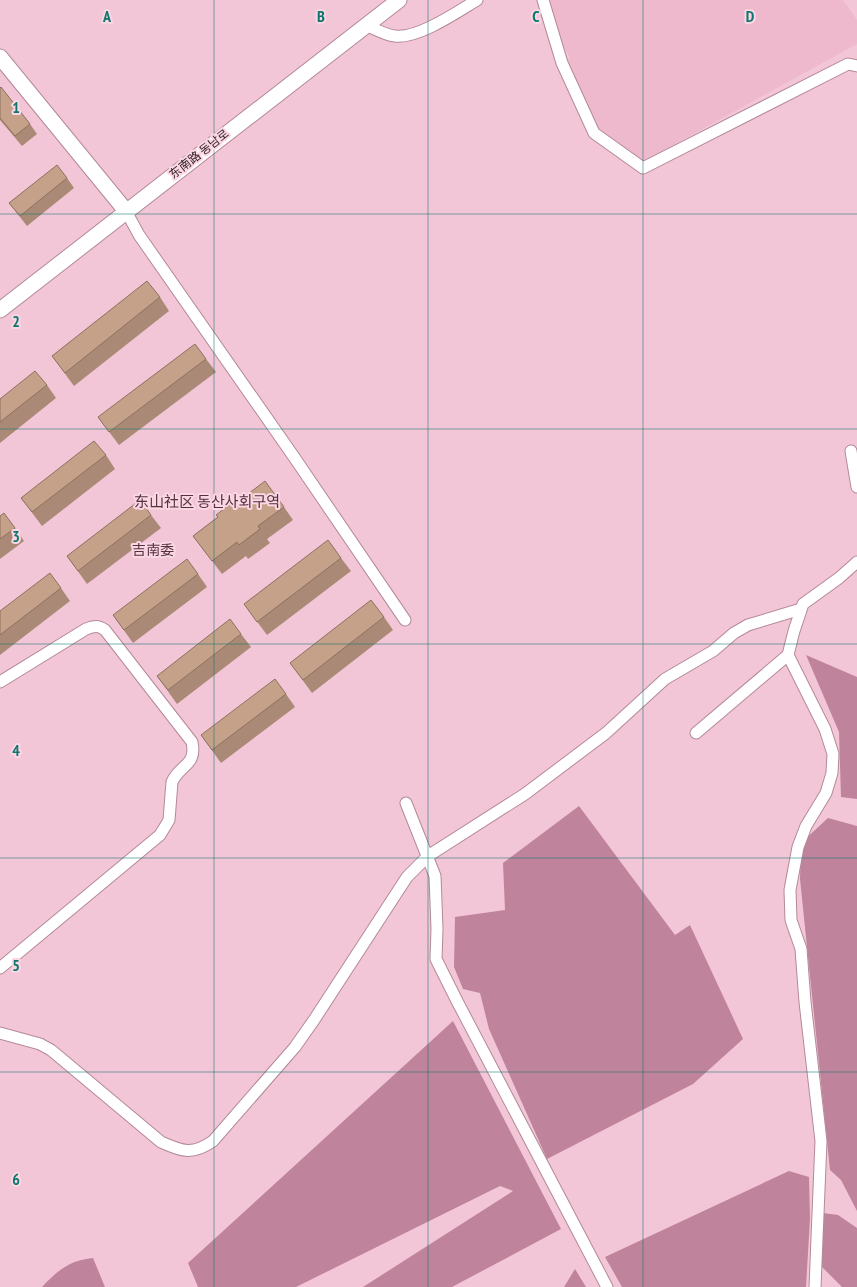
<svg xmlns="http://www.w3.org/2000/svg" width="857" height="1287" viewBox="0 0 857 1287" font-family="'PT Sans Narrow','Noto Sans SC','Noto Sans KR',sans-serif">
<rect width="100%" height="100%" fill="#f3c6d7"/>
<path fill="#eeb9cd" d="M 545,0 L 843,0 L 857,20 L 857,44 L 637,165 L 592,133 L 564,65 L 570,57 L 562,45 Z"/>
<g fill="#bf839b">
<path d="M 806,655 L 857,677 L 857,799 L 841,797 L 839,732 Z"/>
<path d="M 579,806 L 675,935 L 690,925 L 743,1039 L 693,1084 L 547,1159 L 489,1029 L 480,993 L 463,989 L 454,967 L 455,917 L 505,910 L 503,863 Z"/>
<path d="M 828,818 L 857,826 L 857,1211 L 841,1180 L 830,1170 L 800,879 L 801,843 Z"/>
<path d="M 453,1021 L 561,1229 L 452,1287 L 363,1287 L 513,1191 L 500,1186 L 296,1287 L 198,1287 L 188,1263 Z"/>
<path d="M 789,1171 L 809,1177 L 810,1219 L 806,1287 L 622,1287 L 605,1257 Z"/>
<path d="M 823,1213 L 838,1215 L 857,1228 L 857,1287 L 842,1287 L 822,1267 Z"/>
<path d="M 93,1258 L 105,1287 L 42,1287 C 58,1270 70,1260 93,1258 Z"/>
<path d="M 575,1269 L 586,1287 L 564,1287 Z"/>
</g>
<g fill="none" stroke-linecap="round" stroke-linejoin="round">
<g stroke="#b38998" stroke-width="13">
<g id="street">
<path d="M 543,0 L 562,63 L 594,133 L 643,168 L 848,64 L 857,66"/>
<path d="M 366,25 C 375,29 385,35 395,36 C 418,39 457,12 477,0"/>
<path d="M 126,211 L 139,235 L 294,457 L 405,620"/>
<path d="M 851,451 L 857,487"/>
<path d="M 788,655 L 794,631 L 803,604 L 839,578 L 857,562"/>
<path d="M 0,682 L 86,629 C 94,626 98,625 105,630 L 192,742 C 197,766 180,764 172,782 L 169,820 L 160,835 L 0,968"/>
<path d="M 696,733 L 788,655 L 825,729 L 833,754 L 832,773 L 826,793 L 806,826 L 798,847 L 790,890 L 791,920 L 801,949 L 805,1002 L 821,1141 L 815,1287"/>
<path d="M 406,803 L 435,876 L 437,929 L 436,959 L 457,1001 L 607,1287"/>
<path d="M 0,1033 L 40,1044 L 51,1050 L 161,1142 C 183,1152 193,1155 213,1141 L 295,1047 L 314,1020 L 407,877 L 428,856 L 525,794 L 606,733 L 665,679 L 713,651 L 734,633 L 748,625 L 801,609"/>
</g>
</g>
<g stroke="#b38998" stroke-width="17">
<g id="secondary">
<path d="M 0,57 L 126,211"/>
<path d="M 0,310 L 399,0"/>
</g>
</g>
<use href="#street" stroke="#fff" stroke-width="11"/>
<use href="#secondary" stroke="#fff" stroke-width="15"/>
</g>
<g fill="#aa8a76">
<path d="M 0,88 L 30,124 L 37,134 L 22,146 L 0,120 Z"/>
<path d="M 67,178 L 74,188 L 27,226 L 9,203 Z"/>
<path d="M 160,297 L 169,311 L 74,386 L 52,356 Z"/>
<path d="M 206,359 L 216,372 L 119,445 L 98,417 Z"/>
<path d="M 47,385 L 56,398 L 0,443 L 0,399 Z"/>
<path d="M 106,455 L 115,469 L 42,526 L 21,498 Z"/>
<path d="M 239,501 L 284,507 L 293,520 L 267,539 L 270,543 L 248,559 L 246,556 L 222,574 L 193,536 Z"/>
<path d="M 151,515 L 161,528 L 87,584 L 67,556 Z"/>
<path d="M 0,516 L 15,528 L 24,541 L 0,559 Z"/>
<path d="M 341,558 L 351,571 L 267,635 L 244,604 Z"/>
<path d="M 198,574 L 207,587 L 133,643 L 113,615 Z"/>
<path d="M 61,588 L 70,601 L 0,655 L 0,611 Z"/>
<path d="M 384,617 L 393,630 L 312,693 L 290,663 Z"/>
<path d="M 241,634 L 251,647 L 177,704 L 157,676 Z"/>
<path d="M 286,694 L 295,707 L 221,763 L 201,735 Z"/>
</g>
<g fill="#c6a189" stroke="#8b7160">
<path d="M 1,87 L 30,124 L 15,136 L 0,118 L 0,88 Z"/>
<path d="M 57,165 L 67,178 L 20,216 L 9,203 Z"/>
<path d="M 147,281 L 160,297 L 65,373 L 52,356 Z"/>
<path d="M 195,344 L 206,359 L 109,432 L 98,417 Z"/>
<path d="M 35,371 L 47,385 L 0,422 L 0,399 Z"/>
<path d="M 94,441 L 106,455 L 32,512 L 21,498 Z"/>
<path d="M 265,481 L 284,507 L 258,526 L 260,529 L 239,545 L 237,542 L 212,561 L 193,536 L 218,517 L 216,515 L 237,499 L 239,501 Z"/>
<path d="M 140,500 L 151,515 L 78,571 L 67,556 Z"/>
<path d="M 4,513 L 15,528 L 0,539 L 0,516 Z"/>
<path d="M 328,540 L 341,558 L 257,622 L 244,604 Z"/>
<path d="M 187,559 L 198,574 L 124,630 L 113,615 Z"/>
<path d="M 50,573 L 61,588 L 0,635 L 0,611 Z"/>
<path d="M 371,600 L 384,617 L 303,680 L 290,663 Z"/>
<path d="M 230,619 L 241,634 L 168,690 L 157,676 Z"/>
<path d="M 275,679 L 286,694 L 212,750 L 201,735 Z"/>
</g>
<path fill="none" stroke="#0f766e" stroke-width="1" stroke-opacity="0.55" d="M 214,0 L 214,1287M 428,0 L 428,1287M 643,0 L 643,1287M 0,214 L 857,214M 0,429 L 857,429M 0,644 L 857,644M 0,858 L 857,858M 0,1072 L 857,1072"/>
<g text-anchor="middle" stroke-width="4" stroke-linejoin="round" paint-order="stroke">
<g font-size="12" fill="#2e1e24" stroke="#fbd6e3">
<text transform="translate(199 154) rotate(-38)" y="4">东南路 동남로</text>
</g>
<g font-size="14" fill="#54313f" stroke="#fbd6e3">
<text x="153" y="555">吉南委</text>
</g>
<g font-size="15" fill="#54313f" stroke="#fbd6e3">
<text x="207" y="507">东山社区 동산사회구역</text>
</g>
</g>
<g font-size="16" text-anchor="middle" font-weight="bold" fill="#0f766e" stroke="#fbd6e3" stroke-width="4" stroke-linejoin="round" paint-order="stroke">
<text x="107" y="22">A</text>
<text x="321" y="22">B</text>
<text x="536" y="22">C</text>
<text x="750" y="22">D</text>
<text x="16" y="113">1</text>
<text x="16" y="327">2</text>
<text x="16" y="542">3</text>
<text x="16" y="756">4</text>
<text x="16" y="971">5</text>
<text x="16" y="1185">6</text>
</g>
</svg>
